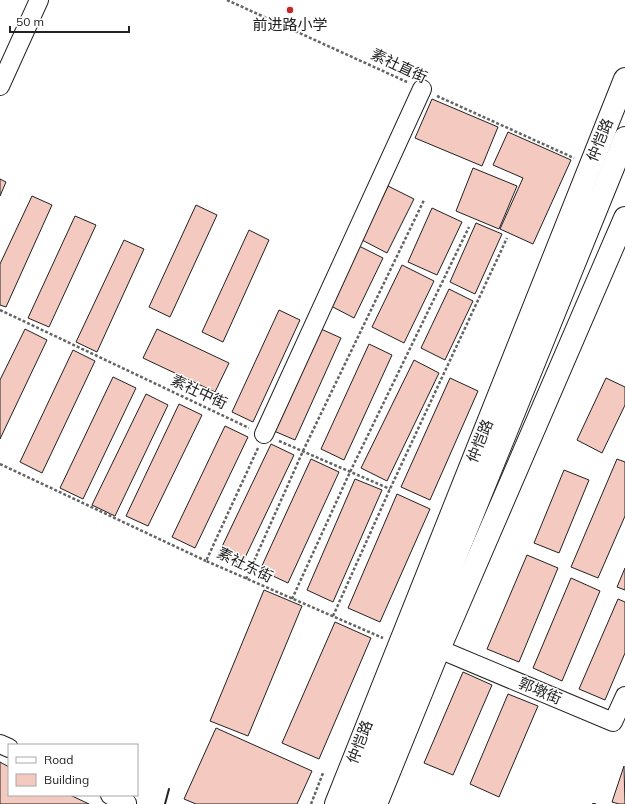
<svg xmlns="http://www.w3.org/2000/svg" width="625" height="804" viewBox="0 0 625 804" font-family="Mulish,'Noto Sans SC',sans-serif">
<rect width="100%" height="100%" fill="#fff"/>
<g fill="#f3c9c0" stroke="#222">
<path d="M 432,99 L 498,127 L 482,166 L 415,138 Z"/>
<path d="M 508,132 L 571,160 L 533,244 L 500,229 L 523,178 L 493,165 Z"/>
<path d="M 473,168 L 517,186 L 499,229 L 456,211 Z"/>
<path d="M 0,179 L 6,182 L 0,196 Z"/>
<path d="M 388,186 L 414,199 L 387,253 L 362,240 Z"/>
<path d="M 32,196 L 52,205 L 6,307 L 0,305 L 0,264 Z"/>
<path d="M 196,205 L 217,215 L 170,317 L 149,307 Z"/>
<path d="M 432,208 L 462,222 L 437,275 L 408,262 Z"/>
<path d="M 75,216 L 96,225 L 49,327 L 28,318 Z"/>
<path d="M 476,223 L 502,234 L 475,294 L 450,282 Z"/>
<path d="M 249,230 L 269,240 L 223,342 L 202,332 Z"/>
<path d="M 124,240 L 144,249 L 97,352 L 76,342 Z"/>
<path d="M 359,246 L 383,258 L 354,318 L 331,306 Z"/>
<path d="M 402,265 L 434,281 L 404,343 L 372,327 Z"/>
<path d="M 449,289 L 473,301 L 445,360 L 421,348 Z"/>
<path d="M 279,310 L 300,320 L 253,422 L 232,412 Z"/>
<path d="M 25,329 L 47,340 L 0,439 L 0,380 Z"/>
<path d="M 157,329 L 229,363 L 215,392 L 143,358 Z"/>
<path d="M 321,329 L 341,338 L 295,440 L 274,431 Z"/>
<path d="M 369,344 L 392,355 L 344,460 L 321,449 Z"/>
<path d="M 73,350 L 95,361 L 42,473 L 20,462 Z"/>
<path d="M 414,360 L 439,373 L 387,481 L 361,468 Z"/>
<path d="M 113,377 L 136,388 L 83,499 L 60,488 Z"/>
<path d="M 450,378 L 478,391 L 430,500 L 401,487 Z"/>
<path d="M 606,378 L 625,387 L 625,405 L 602,453 L 577,440 Z"/>
<path d="M 146,394 L 168,405 L 115,516 L 92,505 Z"/>
<path d="M 179,404 L 202,415 L 148,526 L 126,516 Z"/>
<path d="M 225,426 L 248,437 L 195,548 L 172,537 Z"/>
<path d="M 271,444 L 294,455 L 241,566 L 218,555 Z"/>
<path d="M 311,459 L 339,472 L 288,583 L 260,570 Z"/>
<path d="M 617,459 L 625,462 L 625,516 L 598,578 L 571,567 Z"/>
<path d="M 564,470 L 589,480 L 559,553 L 534,543 Z"/>
<path d="M 355,479 L 382,490 L 333,602 L 307,590 Z"/>
<path d="M 397,494 L 430,509 L 380,622 L 348,608 Z"/>
<path d="M 527,555 L 558,568 L 519,662 L 487,649 Z"/>
<path d="M 625,568 L 625,590 L 617,587 Z"/>
<path d="M 571,578 L 600,591 L 562,681 L 533,668 Z"/>
<path d="M 264,590 L 302,606 L 248,736 L 210,721 Z"/>
<path d="M 618,599 L 625,602 L 625,653 L 605,700 L 579,689 Z"/>
<path d="M 335,622 L 371,638 L 319,759 L 282,743 Z"/>
<path d="M 463,672 L 492,685 L 453,775 L 424,763 Z"/>
<path d="M 508,694 L 538,706 L 499,797 L 470,784 Z"/>
<path d="M 216,728 L 312,771 L 297,804 L 196,804 L 184,799 Z"/>
<path d="M 0,762 L 9,767 L 9,795 L 70,795 L 89,804 L 0,804 Z"/>
<path d="M 624,766 L 625,804 L 619,804 L 612,802 Z"/>
</g>
<g fill="none" stroke-linecap="round" stroke-linejoin="round">
<g stroke="#222" stroke-width="20">
<g id="minor">
<path d="M 0,86 L 39,0"/>
<path d="M 264,434 L 422,89"/>
<path d="M 439,649 L 613,722 L 625,696"/>
<path d="M 0,744 L 9,748"/>
<path d="M 110,795 L 127,803 L 126,804"/>
</g>
</g>
<g stroke="#222" stroke-width="24">
<g id="major">
<path d="M 336,804 L 625,79"/>
<path d="M 376,804 L 439,649 L 625,218"/>
</g>
</g>
<g stroke="#222" stroke-width="24">
<path id="highway" d="M 355,804 L 625,138"/>
</g>
<g stroke="#646464" stroke-width="2.5" stroke-dasharray="3 2" stroke-linecap="butt">
<path d="M 227,0 L 407,82"/>
<path d="M 437,96 L 574,158"/>
<path d="M 0,310 L 249,428"/>
<path d="M 279,441 L 390,489"/>
<path d="M 258,448 L 206,561 L 383,638"/>
<path d="M 0,464 L 206,561"/>
<path d="M 246,579 L 303,451 L 424,200"/>
<path d="M 292,599 L 350,472 L 469,227"/>
<path d="M 333,616 L 390,489 L 507,238"/>
<path d="M 311,804 L 323,773"/>
</g>
<use href="#minor" stroke="#fff" stroke-width="18"/>
<use href="#major" stroke="#fff" stroke-width="22"/>
<use href="#highway" stroke="#fff" stroke-width="22"/>
<g stroke="#222" stroke-width="2">
<path d="M 165,804 L 169,789"/>
<path d="M 593,804 L 595,804"/>
</g>
</g>
<circle fill="#c62828" stroke="#fff" stroke-width="1.5" cx="290" cy="10" r="4"/>
<g text-anchor="middle" stroke-width="3" stroke-linejoin="round" paint-order="stroke">
<g font-size="15" fill="#222" stroke="#fff">
<text x="290" y="30">前进路小学</text>
</g>
<g font-size="15" fill="#222" stroke="#fff">
<text transform="translate(399 66) rotate(25)" y="5">素社直街</text>
<text transform="translate(600 140) rotate(-68)" y="5">仲恺路</text>
<text transform="translate(199 392) rotate(25)" y="5">素社中街</text>
<text transform="translate(480 441) rotate(-68)" y="5">仲恺路</text>
<text transform="translate(245 565) rotate(26)" y="5">素社东街</text>
<text transform="translate(540 691) rotate(23)" y="5">郭墩街</text>
<text transform="translate(360 742) rotate(-69)" y="5">仲恺路</text>
</g>
</g>
<rect x="8" y="744" width="130" height="52" fill="#ffffff" stroke="#a7a7a7"/>
<rect x="16" y="757" width="20" height="6" fill="#ffffff" stroke="#a7a7a7"/>
<text x="44" y="764" font-size="12" fill="#222222">Road</text>
<rect x="16" y="774" width="20" height="12" fill="#f3c9c0" stroke="#a7a7a7"/>
<text x="44" y="784" font-size="12" fill="#222222">Building</text>
<path d="M10 26v6h119v-6" fill="none" stroke="#222222" stroke-width="2"/>
<text x="16" y="26" font-size="12" fill="#222222" stroke="#ffffff" stroke-width="3" paint-order="stroke">50 m</text>
</svg>
